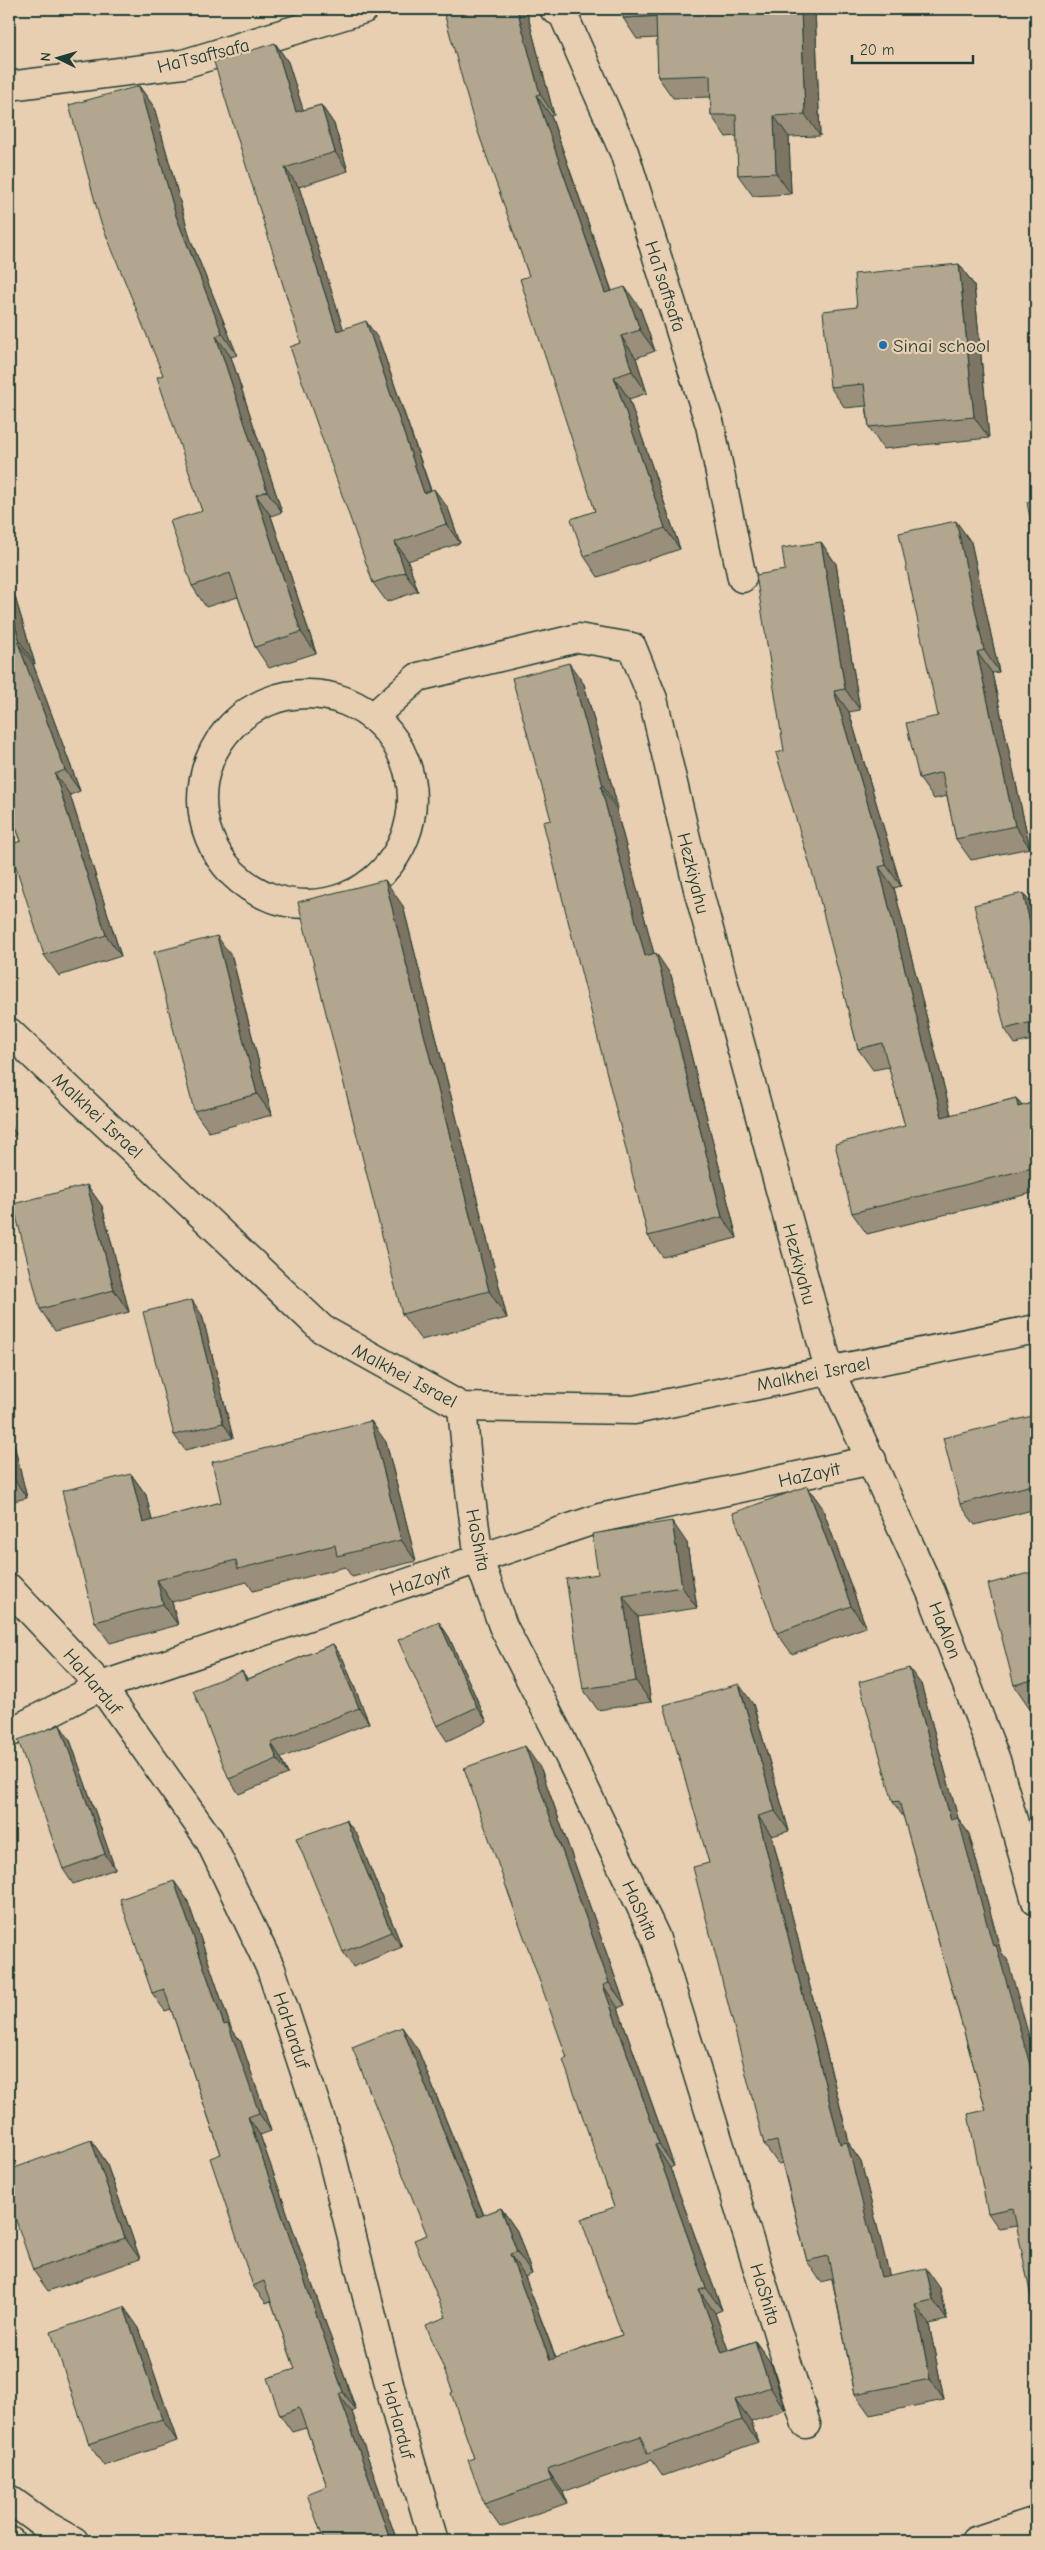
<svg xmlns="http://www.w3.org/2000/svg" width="1045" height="2550" viewBox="0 0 1045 2550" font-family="'Comic Neue',sans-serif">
<rect width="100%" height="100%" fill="#e9cfb1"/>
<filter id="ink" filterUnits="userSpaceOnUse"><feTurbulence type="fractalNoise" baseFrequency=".02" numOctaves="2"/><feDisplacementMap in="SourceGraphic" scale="10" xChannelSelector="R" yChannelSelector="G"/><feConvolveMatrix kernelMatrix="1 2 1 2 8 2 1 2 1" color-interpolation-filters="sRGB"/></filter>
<g filter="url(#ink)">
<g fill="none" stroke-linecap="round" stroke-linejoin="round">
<g stroke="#1f3d34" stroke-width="31">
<g id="street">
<path d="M 554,9 L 563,14 L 624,152 L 710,425 L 742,578"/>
<path d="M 9,86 L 183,64 L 364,9"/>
<circle cx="307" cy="799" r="105"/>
<path d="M 373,717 L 418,677 L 578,638 L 632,647 L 653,699 L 699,893 L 829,1369 L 931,1592 L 996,1760 L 1036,1901"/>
<path d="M 9,1032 L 322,1329 L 462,1407 L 634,1410 L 1036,1329"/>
<path d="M 462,1407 L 469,1482 L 479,1560 L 503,1626 L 559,1735 L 655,1936 L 806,2424"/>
<path d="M 9,1588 L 101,1686 L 209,1839 L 271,1969 L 328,2142 L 399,2423 L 434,2541"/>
<path d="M 9,1733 L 101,1686 L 600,1518 L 872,1460"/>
</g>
</g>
<g stroke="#1f3d34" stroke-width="31">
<g id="secondary">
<path d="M 9,2499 L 42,2523 L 74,2541"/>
<path d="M 9,2541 L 10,2541"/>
<path d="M 975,2541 L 1036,2521"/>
</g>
</g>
<use href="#street" stroke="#e9cfb1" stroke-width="28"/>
<use href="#secondary" stroke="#e9cfb1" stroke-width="28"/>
</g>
<g fill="#998f7a" stroke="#1f3d34">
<path d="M 443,9 L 526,9 L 554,115 L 551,116 L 612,291 L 640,308 L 655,351 L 636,358 L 647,393 L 629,399 L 680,549 L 598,577 L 584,556 L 595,511 L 529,276 Z"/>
<path d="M 815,9 L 820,136 L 789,137 L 791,194 L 753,196 L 738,175 L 737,136 L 726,137 L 711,115 L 711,97 L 673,98 L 658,77 L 657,38 L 637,39 L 623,18 Z"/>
<path d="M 275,43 L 288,62 L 303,110 L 321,105 L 334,124 L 348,171 L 299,187 L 343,329 L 379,340 L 431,490 L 448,508 L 460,543 L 408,561 L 418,591 L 387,602 L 373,583 L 301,343 Z"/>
<path d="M 139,86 L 154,107 L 190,238 L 237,355 L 231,357 L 282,512 L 271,516 L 316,653 L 269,668 L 255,647 L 238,597 L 206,607 L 192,586 L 202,511 L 163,375 Z"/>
<path d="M 959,264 L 974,285 L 989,438 L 883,449 L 869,427 L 866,406 L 845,408 L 830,387 L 857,307 Z"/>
<path d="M 821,542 L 836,564 L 860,710 L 849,712 L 901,886 L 894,888 L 951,1115 L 1016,1098 L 1022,1106 L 1036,1102 L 1036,1192 L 867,1234 L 852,1213 L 905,1126 L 889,1067 L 873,1070 L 858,1049 L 784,751 Z"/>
<path d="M 971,542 L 999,672 L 992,673 L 1030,848 L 971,860 L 956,839 L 947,796 L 934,799 L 919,778 L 938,716 Z"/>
<path d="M 9,577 L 35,664 L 33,664 L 80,791 L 70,795 L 121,956 L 59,976 L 44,955 L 21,841 L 9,808 Z"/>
<path d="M 584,684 L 618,808 L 616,808 L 654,954 L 671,975 L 737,1238 L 663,1257 L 648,1236 L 551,820 Z"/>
<path d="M 1023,893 L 1033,907 L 1036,920 L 1036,1039 L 1015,1044 L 1005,1029 Z"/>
<path d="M 403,906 L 507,1318 L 421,1340 L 402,1314 Z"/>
<path d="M 232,957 L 272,1115 L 209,1132 L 194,1111 Z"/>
<path d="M 9,1123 L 16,1134 L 9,1140 Z"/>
<path d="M 87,1185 L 102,1206 L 129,1312 L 55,1331 L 40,1309 Z"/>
<path d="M 202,1315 L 233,1438 L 185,1450 L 174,1435 Z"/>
<path d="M 1036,1415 L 1036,1509 L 975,1525 L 960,1504 Z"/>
<path d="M 9,1424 L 27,1498 L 9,1502 Z"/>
<path d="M 386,1442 L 416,1561 L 352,1577 L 345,1567 L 253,1591 L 247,1582 L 172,1602 L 178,1625 L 110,1643 L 95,1622 L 131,1474 L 146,1495 L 152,1521 L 221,1502 Z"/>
<path d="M 807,1486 L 822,1507 L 866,1627 L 792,1654 L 777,1633 Z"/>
<path d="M 687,1543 L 697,1608 L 638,1617 L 651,1702 L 598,1710 L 583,1689 L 598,1574 Z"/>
<path d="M 1036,1571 L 1036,1705 L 1029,1707 L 1014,1685 Z"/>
<path d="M 439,1622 L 449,1637 L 487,1722 L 447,1741 L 437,1726 Z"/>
<path d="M 333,1644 L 343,1659 L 369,1723 L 281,1758 L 288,1774 L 239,1794 L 229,1779 L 248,1679 Z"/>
<path d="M 921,1684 L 958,1818 L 969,1834 L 1001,1952 L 1008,1961 L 1017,2226 L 999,2229 L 988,2213 L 986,2110 L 904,1818 L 893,1802 Z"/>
<path d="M 753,1704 L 789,1831 L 772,1836 L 850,2146 L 861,2162 L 889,2275 L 940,2288 L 947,2320 L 929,2324 L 944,2400 L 870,2415 L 855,2394 L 832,2279 L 821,2282 L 807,2261 L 782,2163 L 778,2164 L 764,2144 L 709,1863 Z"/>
<path d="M 70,1740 L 115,1869 L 73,1884 L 63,1869 Z"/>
<path d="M 541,1769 L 625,2005 L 618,2008 L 674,2166 L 670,2168 L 722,2310 L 715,2313 L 728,2350 L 755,2341 L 771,2363 L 785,2410 L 751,2422 L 758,2442 L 663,2476 L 652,2460 L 563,2492 L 567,2503 L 500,2527 L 484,2504 L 474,2458 L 453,2392 L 446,2317 L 427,2235 L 418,2050 L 484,2215 L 501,2208 L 517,2231 L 532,2274 L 525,2277 L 556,2358 L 622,2335 L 614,2207 L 567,2058 Z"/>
<path d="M 346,1820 L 357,1835 L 402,1947 L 353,1967 L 343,1952 Z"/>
<path d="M 187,1899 L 231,2028 L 241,2042 L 271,2131 L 260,2135 L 356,2410 L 352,2412 L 397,2541 L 324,2541 L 327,2486 L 306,2428 L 292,2432 L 280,2415 L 295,2369 L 271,2301 L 266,2303 L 253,2286 L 221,2154 L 171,2009 L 165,2011 L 152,1993 Z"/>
<path d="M 91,2140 L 106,2162 L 140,2259 L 48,2291 L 33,2270 Z"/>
<path d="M 139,2328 L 177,2441 L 104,2466 L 89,2444 Z"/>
</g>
<g fill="#7d7463" stroke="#1f3d34">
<path d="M 517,9 L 526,9 L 554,115 L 540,94 Z"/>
<path d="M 801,9 L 815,9 L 820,136 L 805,114 Z"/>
<path d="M 275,43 L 288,62 L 310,131 L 296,112 Z"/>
<path d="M 139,86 L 154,107 L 190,238 L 237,355 L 222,333 L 176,216 Z"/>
<path d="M 536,95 L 551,116 L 620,315 L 605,293 Z"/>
<path d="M 321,105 L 334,124 L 348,171 L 335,152 Z"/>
<path d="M 774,116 L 789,137 L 791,194 L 776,173 Z"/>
<path d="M 285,168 L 299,187 L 350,350 L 337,331 Z"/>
<path d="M 959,264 L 974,285 L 989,438 L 974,417 Z"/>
<path d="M 9,280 L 12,285 L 9,294 Z"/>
<path d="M 625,287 L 640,308 L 655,351 L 640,330 Z"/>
<path d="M 366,321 L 379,340 L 438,512 L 424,493 Z"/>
<path d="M 216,336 L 231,357 L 282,512 L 267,491 Z"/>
<path d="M 621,336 L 636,358 L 647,393 L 632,371 Z"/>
<path d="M 614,377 L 629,399 L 680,549 L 665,528 Z"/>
<path d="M 434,489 L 448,508 L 460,543 L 446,524 Z"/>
<path d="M 256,495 L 271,516 L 316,653 L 301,632 Z"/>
<path d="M 956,521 L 971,542 L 999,672 L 984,650 Z"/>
<path d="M 395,542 L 408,561 L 418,591 L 405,572 Z"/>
<path d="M 821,542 L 836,564 L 860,710 L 845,689 Z"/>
<path d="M 9,577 L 35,664 L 20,642 L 9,604 Z"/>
<path d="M 18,643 L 33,664 L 80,791 L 65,770 Z"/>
<path d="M 977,652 L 992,673 L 1030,848 L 1015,826 Z"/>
<path d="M 569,663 L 584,684 L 618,808 L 603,786 Z"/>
<path d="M 834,691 L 849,712 L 901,886 L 886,865 Z"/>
<path d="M 55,774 L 70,795 L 121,956 L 106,935 Z"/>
<path d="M 601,787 L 616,808 L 660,977 L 645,956 Z"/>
<path d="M 879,867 L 894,888 L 957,1138 L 942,1117 Z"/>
<path d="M 385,880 L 403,906 L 507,1318 L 489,1291 Z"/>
<path d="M 1023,893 L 1033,907 L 1036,920 L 1036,948 Z"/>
<path d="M 217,936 L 232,957 L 272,1115 L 257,1094 Z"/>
<path d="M 656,953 L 671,975 L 737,1238 L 722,1217 Z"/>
<path d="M 1016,1098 L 1031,1119 L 1018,1107 Z"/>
<path d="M 87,1185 L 102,1206 L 129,1312 L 114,1290 Z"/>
<path d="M 192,1300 L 202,1315 L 233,1438 L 223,1423 Z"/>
<path d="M 371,1421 L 386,1442 L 416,1561 L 401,1540 Z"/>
<path d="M 9,1424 L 27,1498 L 12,1476 L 9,1462 Z"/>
<path d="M 131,1474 L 146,1495 L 158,1544 L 143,1523 Z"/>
<path d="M 807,1486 L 822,1507 L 866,1627 L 851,1606 Z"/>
<path d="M 672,1521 L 687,1543 L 697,1608 L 682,1587 Z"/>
<path d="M 157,1580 L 172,1602 L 178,1625 L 163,1604 Z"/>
<path d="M 623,1596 L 638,1617 L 651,1702 L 636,1681 Z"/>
<path d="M 439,1622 L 449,1637 L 487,1722 L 477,1707 Z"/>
<path d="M 333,1644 L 343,1659 L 369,1723 L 359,1708 Z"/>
<path d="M 909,1668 L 921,1684 L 958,1818 L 969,1834 L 1001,1952 L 1008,1961 L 1036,2061 L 1036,2086 L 951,1820 Z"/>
<path d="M 242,1671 L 252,1685 L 246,1680 Z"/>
<path d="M 739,1684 L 753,1704 L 789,1831 L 775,1811 Z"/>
<path d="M 60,1725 L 70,1740 L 115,1869 L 105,1854 Z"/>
<path d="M 271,1743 L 281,1758 L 288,1774 L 277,1759 Z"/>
<path d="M 525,1746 L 541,1769 L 625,2005 L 609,1983 Z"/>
<path d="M 758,1816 L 772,1836 L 850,2146 L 861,2162 L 895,2297 L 881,2277 L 840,2144 Z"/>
<path d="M 346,1820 L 357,1835 L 402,1947 L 391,1932 Z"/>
<path d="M 174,1881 L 187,1899 L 231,2028 L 241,2042 L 271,2131 L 259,2113 L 224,2025 Z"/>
<path d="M 603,1985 L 618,2008 L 674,2166 L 659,2144 Z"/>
<path d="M 402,2027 L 418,2050 L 493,2239 L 478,2217 Z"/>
<path d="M 248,2117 L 260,2135 L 356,2410 L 343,2392 Z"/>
<path d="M 91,2140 L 106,2162 L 140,2259 L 125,2238 Z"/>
<path d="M 655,2145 L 670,2168 L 722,2310 L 706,2288 Z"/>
<path d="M 501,2208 L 517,2231 L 532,2274 L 517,2252 Z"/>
<path d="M 510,2254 L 525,2277 L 565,2383 L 550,2360 Z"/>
<path d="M 926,2268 L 940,2288 L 947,2320 L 933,2300 Z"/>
<path d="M 699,2290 L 715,2313 L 737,2375 L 722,2353 Z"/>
<path d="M 915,2304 L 929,2324 L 944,2400 L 930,2379 Z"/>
<path d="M 124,2307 L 139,2328 L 177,2441 L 162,2419 Z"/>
<path d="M 755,2341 L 771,2363 L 785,2410 L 770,2387 Z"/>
<path d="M 339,2394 L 352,2412 L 397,2541 L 393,2541 L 389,2536 Z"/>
<path d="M 735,2400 L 751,2422 L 758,2442 L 742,2420 Z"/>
<path d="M 547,2469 L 563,2492 L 567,2503 L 552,2480 Z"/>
</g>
<g fill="#b2a68e" stroke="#1f3d34">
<path d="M 443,9 L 517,9 L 540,94 L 536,95 L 605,293 L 625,287 L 640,330 L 621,336 L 632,371 L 614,377 L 665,528 L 584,556 L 571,519 L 595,511 L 520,279 L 529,276 L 472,115 Z"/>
<path d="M 622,9 L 801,9 L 805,114 L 774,116 L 776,173 L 738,175 L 736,115 L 711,115 L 710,75 L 658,77 L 656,16 L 623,18 Z"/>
<path d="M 275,43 L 296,112 L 321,105 L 335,152 L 285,168 L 337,331 L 366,321 L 424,493 L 434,489 L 446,524 L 395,542 L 405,572 L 373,583 L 290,347 L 301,343 L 214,62 Z"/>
<path d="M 139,86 L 176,216 L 222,333 L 216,336 L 267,491 L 256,495 L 301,632 L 255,647 L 230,573 L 192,586 L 170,521 L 202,511 L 157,377 L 163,375 L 100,220 L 69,105 Z"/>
<path d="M 959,264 L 974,417 L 869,427 L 864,384 L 830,387 L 823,311 L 857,307 L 854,274 Z"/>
<path d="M 1036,500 L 1036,551 L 1027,502 Z"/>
<path d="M 956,521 L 984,650 L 977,652 L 1015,826 L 956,839 L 942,772 L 919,778 L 906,723 L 938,716 L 899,533 Z"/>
<path d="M 821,542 L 845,689 L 834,691 L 886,865 L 879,867 L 942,1117 L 1016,1098 L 1018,1107 L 1036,1102 L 1036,1167 L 852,1213 L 835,1144 L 905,1126 L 882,1043 L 858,1049 L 816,885 L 776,753 L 784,751 L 756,575 L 785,570 L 782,548 Z"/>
<path d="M 9,604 L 20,642 L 18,643 L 65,770 L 55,774 L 106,935 L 44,955 L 9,845 L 21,841 L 9,808 Z"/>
<path d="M 569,663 L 603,786 L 601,787 L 645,956 L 656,953 L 722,1217 L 648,1236 L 543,822 L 551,820 L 512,678 Z"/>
<path d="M 385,880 L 489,1291 L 402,1314 L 298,902 Z"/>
<path d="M 1023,893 L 1036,948 L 1036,1021 L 1005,1029 L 974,905 Z"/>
<path d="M 217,936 L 257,1094 L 194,1111 L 154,952 Z"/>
<path d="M 87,1185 L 114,1290 L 40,1309 L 13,1204 Z"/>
<path d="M 192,1300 L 223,1423 L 174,1435 L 143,1312 Z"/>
<path d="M 1036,1415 L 1036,1484 L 960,1504 L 943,1438 Z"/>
<path d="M 371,1421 L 401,1540 L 337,1556 L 335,1545 L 238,1569 L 236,1560 L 157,1580 L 163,1604 L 95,1622 L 62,1491 L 131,1474 L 143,1523 L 221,1502 L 212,1462 Z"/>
<path d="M 9,1462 L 12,1476 L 9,1477 Z"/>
<path d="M 807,1486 L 851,1606 L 777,1633 L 733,1513 Z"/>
<path d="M 672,1521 L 682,1587 L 623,1596 L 636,1681 L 583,1689 L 566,1579 L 598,1574 L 592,1534 Z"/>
<path d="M 1036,1571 L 1036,1679 L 1014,1685 L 988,1584 Z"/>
<path d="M 439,1622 L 477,1707 L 437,1726 L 398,1640 Z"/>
<path d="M 333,1644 L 359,1708 L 271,1743 L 277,1759 L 229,1779 L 193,1690 L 242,1671 L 246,1680 Z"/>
<path d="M 909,1668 L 951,1820 L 958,1818 L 993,1946 L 996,1945 L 1036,2086 L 1036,2322 L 1013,2208 L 988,2213 L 968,2114 L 986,2110 L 899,1801 L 893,1802 L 859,1682 Z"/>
<path d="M 739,1684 L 775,1811 L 758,1816 L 840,2144 L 847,2142 L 881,2277 L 926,2268 L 933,2300 L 915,2304 L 930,2379 L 855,2394 L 828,2256 L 807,2261 L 777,2141 L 764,2144 L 693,1867 L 709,1863 L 664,1705 Z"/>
<path d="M 60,1725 L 105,1854 L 63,1869 L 18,1740 Z"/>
<path d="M 525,1746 L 609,1983 L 603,1985 L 659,2144 L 655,2145 L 706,2288 L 699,2290 L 722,2353 L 755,2341 L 770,2387 L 735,2400 L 742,2420 L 647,2454 L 641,2436 L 547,2469 L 552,2480 L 484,2504 L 468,2460 L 474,2458 L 451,2393 L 453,2392 L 426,2325 L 446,2317 L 414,2240 L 427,2235 L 352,2047 L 402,2027 L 478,2217 L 501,2208 L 517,2252 L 510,2254 L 550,2360 L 622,2335 L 581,2219 L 614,2207 L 563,2060 L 567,2058 L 464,1768 Z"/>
<path d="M 346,1820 L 391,1932 L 343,1952 L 296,1838 Z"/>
<path d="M 174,1881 L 224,2025 L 228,2024 L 259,2113 L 248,2117 L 343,2392 L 339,2394 L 389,2536 L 373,2541 L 324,2541 L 307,2494 L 327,2486 L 299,2408 L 280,2415 L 267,2378 L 295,2369 L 264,2281 L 253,2286 L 210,2158 L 221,2154 L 164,1989 L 152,1993 L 120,1899 Z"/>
<path d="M 91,2140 L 125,2238 L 33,2270 L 9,2200 L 9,2170 Z"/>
<path d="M 124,2307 L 162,2419 L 89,2444 L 51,2332 Z"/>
</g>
</g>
<circle fill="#1f6fb2" stroke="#e9cfb1" stroke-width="2" cx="883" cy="345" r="5"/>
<g text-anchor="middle" stroke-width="4.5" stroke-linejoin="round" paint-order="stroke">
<g font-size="19" fill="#1f3d34" stroke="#e9cfb1">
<text transform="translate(203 55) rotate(-14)" y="7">HaTsaftsafa</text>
<text transform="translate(666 286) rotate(72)" y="7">HaTsaftsafa</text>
<text transform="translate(694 873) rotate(76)" y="7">Hezkiyahu</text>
<text transform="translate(98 1115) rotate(43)" y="7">Malkhei Israel</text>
<text transform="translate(800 1264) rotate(75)" y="7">Hezkiyahu</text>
<text transform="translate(813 1373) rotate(-11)" y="7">Malkhei Israel</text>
<text transform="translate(405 1375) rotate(28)" y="7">Malkhei Israel</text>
<text transform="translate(809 1474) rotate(-12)" y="7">HaZayit</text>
<text transform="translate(479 1540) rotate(79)" y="7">HaShita</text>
<text transform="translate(420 1580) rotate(-18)" y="7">HaZayit</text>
<text transform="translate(946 1630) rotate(69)" y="7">HaAlon</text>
<text transform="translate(93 1681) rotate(50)" y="7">HaHarduf</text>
<text transform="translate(641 1910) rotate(66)" y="7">HaShita</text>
<text transform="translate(292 2030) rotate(72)" y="7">HaHarduf</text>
<text transform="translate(766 2294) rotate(73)" y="7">HaShita</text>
<text transform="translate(399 2420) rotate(75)" y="7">HaHarduf</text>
</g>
<g font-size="19" fill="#1f3d34" stroke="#e9cfb1" text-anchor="start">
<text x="893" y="352">Sinai school</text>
</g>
</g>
<rect width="1045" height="2550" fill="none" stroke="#e9cfb1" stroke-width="30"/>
<rect x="15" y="15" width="1015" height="2520" fill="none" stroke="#1f3d34" stroke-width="2" filter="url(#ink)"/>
<g transform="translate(58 58) rotate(275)" stroke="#e9cfb1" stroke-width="4" paint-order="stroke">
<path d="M0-4L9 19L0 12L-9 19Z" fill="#1f3d34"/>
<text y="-8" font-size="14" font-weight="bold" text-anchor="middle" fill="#1f3d34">N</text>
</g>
<path d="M852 55v8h121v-8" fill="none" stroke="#1f3d34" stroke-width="2.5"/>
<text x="860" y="55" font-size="15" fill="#1f3d34" stroke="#e9cfb1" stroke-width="4" paint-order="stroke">20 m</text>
</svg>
